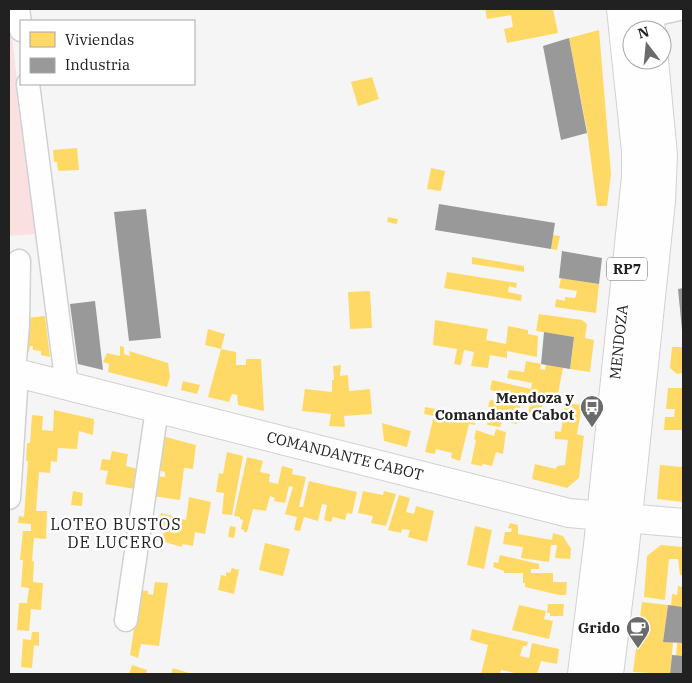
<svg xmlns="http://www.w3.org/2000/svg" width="692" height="683" viewBox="0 0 692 683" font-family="'IBM Plex Serif',serif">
<rect width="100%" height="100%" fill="#f6f5f6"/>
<path fill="#fae0e0" d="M 9,12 L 35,234 L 9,236 Z"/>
<g fill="#ffd966">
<path d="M 485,9 L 553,9 L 558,33 L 507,43 L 504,29 L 513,27 L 511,15 L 487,19 Z"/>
<path d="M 599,30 L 611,174 L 607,206 L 597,206 L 587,130 L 569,38 Z"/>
<path d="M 372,77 L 379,99 L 358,106 L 351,82 Z"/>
<path d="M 77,148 L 79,170 L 58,171 L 57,162 L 54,162 L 53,150 Z"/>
<path d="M 431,168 L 445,171 L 441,191 L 427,189 Z"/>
<path d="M 388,217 L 398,219 L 397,224 L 387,222 Z"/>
<path d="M 553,235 L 560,236 L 557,250 L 551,249 Z"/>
<path d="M 472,257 L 524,266 L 524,272 L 472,264 Z"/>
<path d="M 447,272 L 517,283 L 516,288 L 509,286 L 508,292 L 522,295 L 521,301 L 444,288 Z"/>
<path d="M 561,278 L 599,284 L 596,313 L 555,307 L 556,299 L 565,301 L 565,297 L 575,298 L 576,295 L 577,291 L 559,288 Z"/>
<path d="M 370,291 L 372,328 L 350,329 L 348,292 Z"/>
<path d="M 539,314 L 582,320 L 587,324 L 585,338 L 594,340 L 590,372 L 570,369 L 574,337 L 536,331 Z"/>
<path d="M 45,316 L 50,357 L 41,355 L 41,351 L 33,350 L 33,346 L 30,346 L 29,352 L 21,350 L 26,318 Z"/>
<path d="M 435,320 L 488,329 L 486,340 L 506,344 L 508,326 L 528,330 L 528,334 L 538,336 L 537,357 L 507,351 L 507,358 L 490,355 L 488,368 L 471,366 L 474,352 L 464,350 L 461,365 L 454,364 L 457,349 L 433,345 Z"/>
<path d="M 208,329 L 225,334 L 221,349 L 205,345 Z"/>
<path d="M 120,346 L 124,347 L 124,354 L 130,356 L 129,351 L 168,363 L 170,377 L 167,387 L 108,372 L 109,364 L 103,362 L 107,353 L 120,356 Z"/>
<path d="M 672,347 L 683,347 L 683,373 L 677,374 L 670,368 Z"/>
<path d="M 221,349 L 236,352 L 236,365 L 246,365 L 246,359 L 261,359 L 264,411 L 238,405 L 237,395 L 232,394 L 229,402 L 208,397 Z"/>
<path d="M 526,361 L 541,364 L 540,369 L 545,370 L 546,364 L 563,367 L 557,400 L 544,398 L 542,408 L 539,407 L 537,417 L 528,416 L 530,404 L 526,403 L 525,406 L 520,406 L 517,424 L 502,421 L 500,427 L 487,425 L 488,419 L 491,419 L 493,407 L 488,407 L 490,400 L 502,402 L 504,393 L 490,390 L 492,380 L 531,389 L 532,383 L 507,378 L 509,370 L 524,372 Z"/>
<path d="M 341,365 L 340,376 L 348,375 L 349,391 L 370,389 L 372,414 L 344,416 L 345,427 L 329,426 L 331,414 L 302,411 L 305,389 L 332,392 L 332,380 L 334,380 L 333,366 Z"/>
<path d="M 183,381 L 200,385 L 197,394 L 181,390 Z"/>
<path d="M 668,388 L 683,388 L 683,430 L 664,430 L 665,417 L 674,417 L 675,409 L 666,409 Z"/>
<path d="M 565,403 L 582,405 L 577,434 L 584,436 L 579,478 L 567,488 L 532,479 L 535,464 L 556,469 L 557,466 L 565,465 L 568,440 L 555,439 L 555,431 L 561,432 Z"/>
<path d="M 425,407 L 444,411 L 443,418 L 459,422 L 462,414 L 476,417 L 475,425 L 469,424 L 460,461 L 451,458 L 452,453 L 436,449 L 435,454 L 425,452 L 434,416 L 424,414 Z"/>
<path d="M 54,410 L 94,419 L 93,435 L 79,431 L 77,449 L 58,448 L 57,462 L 51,461 L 50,473 L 39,472 L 36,511 L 47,511 L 46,539 L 34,538 L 32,561 L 34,561 L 33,582 L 43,583 L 41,610 L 31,609 L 29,631 L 17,630 L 19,603 L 27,603 L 29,588 L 21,587 L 23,560 L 20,560 L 23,531 L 31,531 L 31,524 L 18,523 L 19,516 L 24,517 L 28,461 L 26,461 L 27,443 L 30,443 L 32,415 L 43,416 L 42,430 L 53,431 Z"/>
<path d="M 382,423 L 411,431 L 407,447 L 384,441 Z"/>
<path d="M 496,429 L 506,432 L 503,454 L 496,452 L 492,466 L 483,464 L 482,466 L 471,464 L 476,440 L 474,439 L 476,430 L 494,436 Z"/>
<path d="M 162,436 L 196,445 L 193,469 L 184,468 L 180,500 L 153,496 L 156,476 L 165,477 L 165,472 L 157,470 Z"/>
<path d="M 112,451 L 128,454 L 126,466 L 138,469 L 135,489 L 105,484 L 108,471 L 100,470 L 102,459 L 110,460 Z"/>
<path d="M 227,452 L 243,456 L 232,515 L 222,514 L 224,493 L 216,492 L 219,473 L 223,474 Z"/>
<path d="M 247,457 L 263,461 L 260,472 L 270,474 L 269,482 L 278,484 L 282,466 L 293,469 L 292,474 L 306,477 L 299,507 L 303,507 L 309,481 L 357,492 L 352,514 L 347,513 L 345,520 L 333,517 L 331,522 L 324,520 L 327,505 L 322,504 L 318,521 L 304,517 L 300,531 L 294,530 L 297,517 L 285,514 L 293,487 L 289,486 L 285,503 L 274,501 L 275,498 L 270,496 L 266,511 L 253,509 L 247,532 L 244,532 L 244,530 L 241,529 L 243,520 L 240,519 L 240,517 L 234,516 Z"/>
<path d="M 660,465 L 683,467 L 683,502 L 657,499 Z"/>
<path d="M 73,491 L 83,493 L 82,506 L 71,505 Z"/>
<path d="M 363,491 L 383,495 L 384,491 L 396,494 L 386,526 L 371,523 L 373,516 L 358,513 Z"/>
<path d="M 399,495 L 410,498 L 406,512 L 414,514 L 416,506 L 434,511 L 427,542 L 408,537 L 410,530 L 402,529 L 401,533 L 388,530 Z"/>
<path d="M 189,497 L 211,502 L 205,534 L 195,532 L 193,546 L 182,544 L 182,547 L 161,541 L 166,526 L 159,524 L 161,513 L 186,520 Z"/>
<path d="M 510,523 L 518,525 L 518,534 L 552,540 L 553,533 L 563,536 L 571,549 L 570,559 L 555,558 L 557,545 L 551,545 L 549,562 L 521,558 L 523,547 L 503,544 L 505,532 L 511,532 L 512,529 L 508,528 Z"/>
<path d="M 230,526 L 236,527 L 234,538 L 228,537 Z"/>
<path d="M 475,526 L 492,530 L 484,569 L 467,565 Z"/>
<path d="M 265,543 L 290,549 L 283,576 L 259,570 Z"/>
<path d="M 661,545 L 683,547 L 683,575 L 680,575 L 678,559 L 669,559 L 665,600 L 644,597 L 647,556 Z"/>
<path d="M 500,555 L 539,564 L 539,569 L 531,569 L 531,573 L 553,573 L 553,582 L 567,582 L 566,595 L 559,595 L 525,587 L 525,583 L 523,583 L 523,573 L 504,573 L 504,571 L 493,567 L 494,562 L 498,563 Z"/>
<path d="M 232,568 L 239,570 L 234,594 L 218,590 L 221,575 L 226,576 L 226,572 L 230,573 Z"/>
<path d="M 155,582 L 168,583 L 159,646 L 141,644 L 138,658 L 130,655 L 140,590 L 148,591 L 148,594 L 153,595 Z"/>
<path d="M 678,586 L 683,587 L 683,607 L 671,606 L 672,594 L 677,595 Z"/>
<path d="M 642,602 L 668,605 L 663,642 L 673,642 L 670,674 L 633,672 Z"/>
<path d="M 548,604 L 564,604 L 563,616 L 550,616 L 550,613 L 547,613 Z"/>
<path d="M 519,605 L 546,611 L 544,619 L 553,621 L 549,639 L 512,630 Z"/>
<path d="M 472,629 L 528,642 L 527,646 L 523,646 L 520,656 L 529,658 L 532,643 L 559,649 L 557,664 L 541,661 L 537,674 L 519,674 L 501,670 L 500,674 L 481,674 L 488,645 L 470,640 Z"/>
<path d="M 32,632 L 39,632 L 39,646 L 34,645 L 32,668 L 21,667 L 23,639 L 31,640 Z"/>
<path d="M 677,643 L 683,643 L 683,656 L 676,656 Z"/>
<path d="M 132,665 L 147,670 L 146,674 L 129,674 Z"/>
<path d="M 173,668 L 192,674 L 171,674 Z"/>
</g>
<g fill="#999">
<path d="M 569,38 L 587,133 L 561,140 L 543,46 Z"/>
<path d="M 439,204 L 555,223 L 551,249 L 435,230 Z"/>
<path d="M 146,209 L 161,338 L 129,341 L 114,212 Z"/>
<path d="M 562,251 L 602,258 L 599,284 L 559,278 Z"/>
<path d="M 683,288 L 683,330 L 682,330 L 678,289 Z"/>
<path d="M 95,301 L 103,370 L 78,364 L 70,304 Z"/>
<path d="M 544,332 L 574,337 L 570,369 L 541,364 Z"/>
<path d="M 668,605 L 683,607 L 683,643 L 663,642 Z"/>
<path d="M 672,655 L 683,656 L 683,674 L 670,674 Z"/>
</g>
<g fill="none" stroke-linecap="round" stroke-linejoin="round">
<g stroke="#d2d1d2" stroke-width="25">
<g id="minor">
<path d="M 18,9 L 21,30"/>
<path d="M 634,19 L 679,9"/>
<path d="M 28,84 L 67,386"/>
<path d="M 14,373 L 18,324 L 19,261"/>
<path d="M 9,498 L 17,374"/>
<path d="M 126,620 L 157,409"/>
</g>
</g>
<g stroke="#d2d1d2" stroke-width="30">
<g id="major">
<path d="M 648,9 L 651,30"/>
<path d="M 9,371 L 569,513 L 683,523"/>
<path d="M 582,674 L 598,545 L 636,177 L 636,151 L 621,9"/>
<path d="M 609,674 L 624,555 L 661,201 L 663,155 L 654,60"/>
</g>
</g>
<use href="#minor" stroke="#fefefe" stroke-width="22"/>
<use href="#major" stroke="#fefefe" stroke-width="28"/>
</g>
<defs>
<g id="bus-pin" transform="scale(1.25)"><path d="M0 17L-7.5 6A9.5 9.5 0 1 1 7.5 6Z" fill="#6c6b6c" stroke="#fff"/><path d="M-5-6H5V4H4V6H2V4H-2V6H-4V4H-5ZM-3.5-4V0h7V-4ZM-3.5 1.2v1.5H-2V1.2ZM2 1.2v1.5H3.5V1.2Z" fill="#fff"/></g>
<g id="cafe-pin" transform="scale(1.25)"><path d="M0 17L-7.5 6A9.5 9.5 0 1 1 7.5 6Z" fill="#6c6b6c" stroke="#fff"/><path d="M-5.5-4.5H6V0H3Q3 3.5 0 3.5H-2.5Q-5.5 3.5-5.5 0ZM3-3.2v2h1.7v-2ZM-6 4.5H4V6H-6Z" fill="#fff"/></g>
</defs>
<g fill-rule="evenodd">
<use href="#bus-pin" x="592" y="407"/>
<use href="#cafe-pin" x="638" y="628"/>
</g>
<g text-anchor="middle" stroke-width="5" stroke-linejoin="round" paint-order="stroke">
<rect fill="#fff" stroke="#646464" stroke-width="1" x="607" y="257.5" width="40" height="23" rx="4"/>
<g font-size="14" font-weight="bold" fill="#222122">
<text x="627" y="274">RP7</text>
</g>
<g font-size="15" fill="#222122" stroke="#fff">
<text transform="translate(619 342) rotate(-84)" y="5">MENDOZA</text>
<text transform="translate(345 456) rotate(14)" y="5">COMANDANTE CABOT</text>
</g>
<g font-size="15" font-weight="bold" fill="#222122" stroke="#fff" text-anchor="end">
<text x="574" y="403">Mendoza y<tspan x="574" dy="17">Comandante Cabot</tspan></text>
<text x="620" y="633">Grido</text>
</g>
<g font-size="16" letter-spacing="1" fill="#222122" stroke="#fff">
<text x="116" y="530">LOTEO BUSTOS<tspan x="116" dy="18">DE LUCERO</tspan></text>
</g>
</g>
<rect width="692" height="683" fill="none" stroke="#222122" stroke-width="20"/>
<rect x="20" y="20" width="175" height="65" fill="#ffffff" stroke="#a7a6a7"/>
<rect x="30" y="32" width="25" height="15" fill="#ffd966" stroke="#a7a6a7"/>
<text x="65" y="45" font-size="15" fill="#222122">Viviendas</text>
<rect x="30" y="58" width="25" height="15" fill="#999999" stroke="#a7a6a7"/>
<text x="65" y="70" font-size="15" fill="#222122">Industria</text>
<g transform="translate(647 45) rotate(344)"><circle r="24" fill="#ffffff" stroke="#a7a6a7"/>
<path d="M0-4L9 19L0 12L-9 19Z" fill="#6c6b6c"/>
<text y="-8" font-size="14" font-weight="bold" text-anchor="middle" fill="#222122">N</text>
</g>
</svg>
